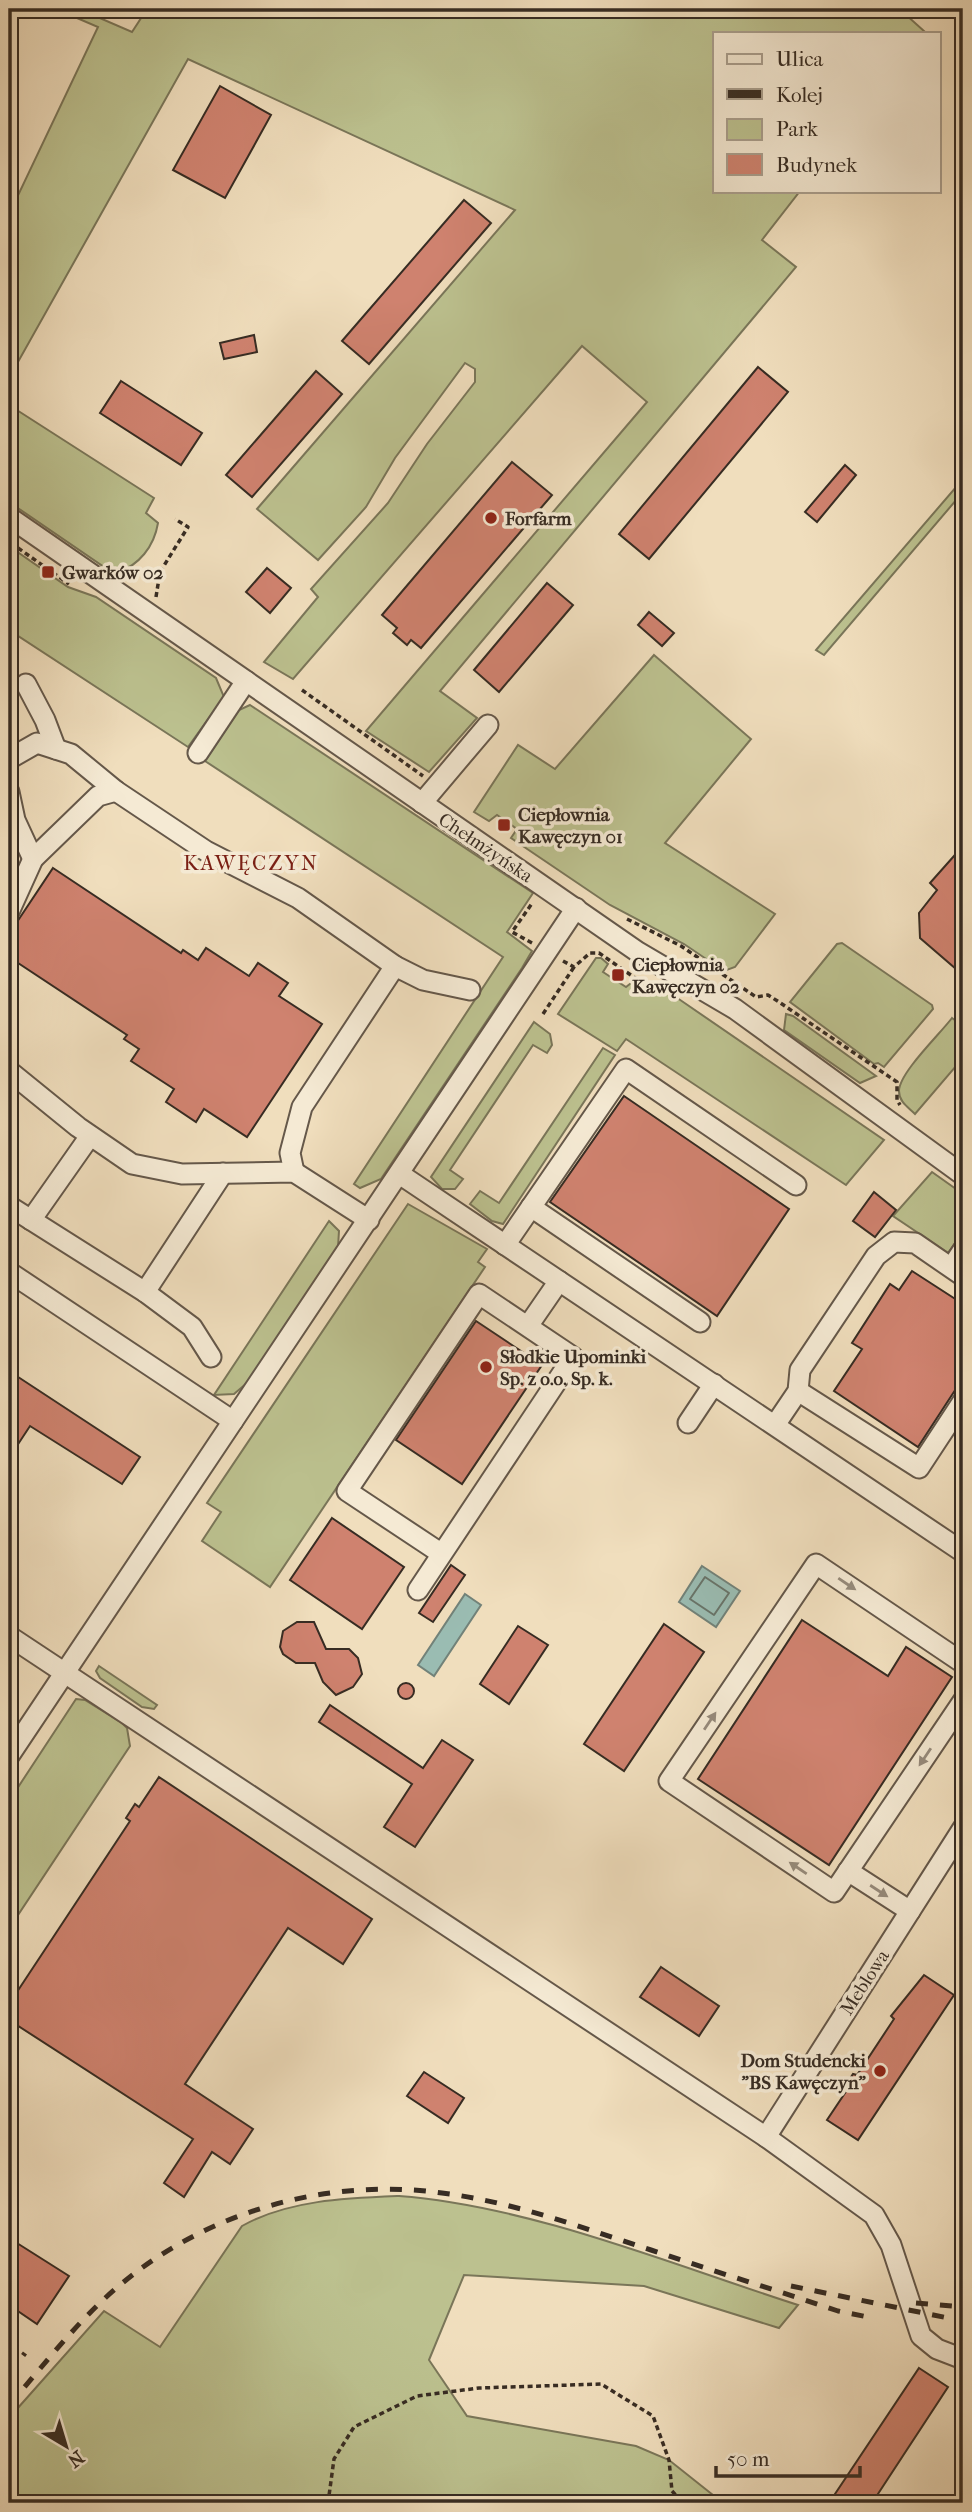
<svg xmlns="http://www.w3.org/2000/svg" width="972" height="2512" viewBox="0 0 972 2512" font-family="'IM FELL French Canon',serif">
<rect width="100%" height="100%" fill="#f0debd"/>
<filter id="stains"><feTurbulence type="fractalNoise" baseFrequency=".00286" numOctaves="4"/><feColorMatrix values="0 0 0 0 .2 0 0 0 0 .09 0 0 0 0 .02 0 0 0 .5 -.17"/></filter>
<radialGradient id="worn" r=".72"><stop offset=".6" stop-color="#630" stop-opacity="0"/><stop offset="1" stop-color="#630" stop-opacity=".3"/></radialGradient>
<g fill="#bcc18f" stroke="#7a7659" stroke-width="2">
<path d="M 56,9 L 79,9 L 132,32 L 147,9 L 907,9 L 905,14 L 924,31 L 922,33 L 715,33 L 715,191 L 800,191 L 762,240 L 796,267 L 440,691 L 477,718 L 429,772 L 366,731 L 647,402 L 582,346 L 293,679 L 264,662 L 318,597 L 311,589 L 388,503 L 427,444 L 475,382 L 475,369 L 465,363 L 395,458 L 366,507 L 318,560 L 257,509 L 515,210 L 188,59 L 9,378 L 9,204 L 13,206 L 98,27 Z"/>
<path d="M 9,405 L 154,498 L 146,513 L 158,523 C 154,547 139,565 117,573 L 110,571 L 9,502 Z"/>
<path d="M 963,479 L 963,492 L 824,655 L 816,650 Z"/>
<path d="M 9,540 L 19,553 L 68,587 L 96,597 L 216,678 L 224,697 L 188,747 L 18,636 L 9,650 Z"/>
<path d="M 654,655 L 751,739 L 665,843 L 775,914 L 735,967 L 724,971 L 684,944 L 610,905 L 511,838 L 517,829 L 497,815 L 489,821 L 474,812 L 518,745 L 555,769 Z"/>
<path d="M 250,705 L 533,893 L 507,932 L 532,951 L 522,968 L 381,1179 L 360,1188 L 354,1184 L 503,957 L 205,761 L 239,710 Z"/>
<path d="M 842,943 L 932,1005 L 933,1009 L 884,1067 L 878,1063 L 874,1064 L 790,1002 L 837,944 Z"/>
<path d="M 596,958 L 601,958 L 608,964 L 603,972 L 626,987 L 635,980 L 652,992 L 658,988 L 673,995 L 884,1140 L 846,1185 L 626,1039 L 617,1051 L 558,1014 Z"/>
<path d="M 786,1014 L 793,1016 L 876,1076 L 860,1083 L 784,1030 Z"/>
<path d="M 952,1018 L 963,1026 L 963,1058 L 915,1114 C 908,1107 899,1102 899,1091 C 899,1073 940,1034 952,1018 Z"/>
<path d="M 534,1022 L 550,1034 L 552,1045 L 547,1053 L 533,1045 L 450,1170 L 463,1179 L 455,1189 L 442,1189 L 431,1177 Z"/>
<path d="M 603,1048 L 615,1055 L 503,1224 L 492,1221 L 470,1204 L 480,1191 L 499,1203 Z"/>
<path d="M 932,1172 L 963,1194 L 963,1232 L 948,1253 L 893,1216 Z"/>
<path d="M 408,1204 L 487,1249 L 478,1262 L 485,1267 L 270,1587 L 202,1541 L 221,1512 L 207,1503 Z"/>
<path d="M 329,1221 L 339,1231 L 338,1247 L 254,1377 L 234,1394 L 214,1395 Z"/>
<path d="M 99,1666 L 157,1705 L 154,1709 L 142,1707 L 100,1678 L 96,1671 Z"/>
<path d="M 76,1699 L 85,1700 L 122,1723 L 127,1728 L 130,1746 L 14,1921 L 9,1922 L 9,1801 Z"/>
<path d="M 399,2196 C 531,2206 673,2265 798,2305 L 779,2328 L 644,2286 L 464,2275 L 429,2360 L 467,2416 L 636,2446 L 669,2460 L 723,2503 L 9,2503 L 9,2418 L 104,2311 L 160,2347 L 242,2226 C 288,2200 347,2198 399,2196 Z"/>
</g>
<g fill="#9abcb2" stroke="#728279" stroke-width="2">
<path d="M 702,1566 L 740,1591 L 716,1627 L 679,1602 Z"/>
<path d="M 465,1594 L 481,1605 L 434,1676 L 418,1665 Z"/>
</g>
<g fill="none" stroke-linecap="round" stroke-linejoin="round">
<path stroke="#68746a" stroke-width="2" d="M 705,1577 L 729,1593 L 714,1615 L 690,1599 Z"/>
</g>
<g fill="#cf826f" stroke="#372c23" stroke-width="2">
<path d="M 220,86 L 271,115 L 225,198 L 173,170 Z"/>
<path d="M 464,200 L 491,223 L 369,364 L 342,341 Z"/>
<path d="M 254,335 L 257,352 L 224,359 L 220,343 Z"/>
<path d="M 758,367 L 788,392 L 649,559 L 619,534 Z"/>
<path d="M 316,371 L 342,394 L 252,497 L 226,475 Z"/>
<path d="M 121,381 L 202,433 L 181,465 L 100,413 Z"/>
<path d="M 512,462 L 552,495 L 421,648 L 411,640 L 407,645 L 393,633 L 397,628 L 382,615 Z"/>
<path d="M 845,465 L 856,475 L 817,522 L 805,512 Z"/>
<path d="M 267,568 L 291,588 L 270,613 L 246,592 Z"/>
<path d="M 547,583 L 573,605 L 499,692 L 474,670 Z"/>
<path d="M 649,612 L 674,633 L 662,646 L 638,625 Z"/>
<path d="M 954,856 L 963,864 L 963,975 L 920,938 L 919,913 L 937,890 L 930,883 Z"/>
<path d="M 53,868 L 181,953 L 183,950 L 198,960 L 206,948 L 249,976 L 258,963 L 288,983 L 279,996 L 322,1024 L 247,1137 L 204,1109 L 196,1122 L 166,1102 L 174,1089 L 131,1061 L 139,1049 L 124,1039 L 127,1035 L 9,957 L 9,934 Z"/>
<path d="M 624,1096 L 789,1209 L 717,1316 L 550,1202 Z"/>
<path d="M 874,1192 L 896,1210 L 875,1237 L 853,1221 Z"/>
<path d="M 912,1271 L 963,1304 L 963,1378 L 918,1447 L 834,1391 L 862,1349 L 852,1343 L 890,1284 L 899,1290 Z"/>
<path d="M 476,1321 L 542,1365 L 462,1484 L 396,1440 Z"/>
<path d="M 9,1371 L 140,1457 L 122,1484 L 30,1426 L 9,1458 Z"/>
<path d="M 332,1518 L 404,1567 L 362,1629 L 290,1580 Z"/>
<path d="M 451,1565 L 465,1575 L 433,1622 L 419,1613 Z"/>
<path d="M 802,1620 L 888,1676 L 906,1647 L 952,1677 L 829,1865 L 698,1779 Z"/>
<path d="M 297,1622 L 314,1622 L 326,1649 L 349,1649 L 358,1658 L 362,1674 L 353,1687 L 336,1695 L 323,1682 L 315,1663 L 296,1663 L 283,1654 L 280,1647 L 283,1631 Z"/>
<path d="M 664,1624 L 704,1652 L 624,1771 L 584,1744 Z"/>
<path d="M 518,1626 L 548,1645 L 509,1704 L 480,1684 Z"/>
<circle cx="406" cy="1691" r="8"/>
<path d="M 330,1705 L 423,1768 L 442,1740 L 473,1760 L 415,1847 L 384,1827 L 412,1784 L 319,1722 Z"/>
<path d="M 159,1777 L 372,1919 L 343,1964 L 288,1928 L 185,2084 L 253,2129 L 230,2164 L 212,2152 L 184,2197 L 164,2183 L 193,2139 L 9,2020 L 9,2004 L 130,1821 L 126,1818 L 135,1804 L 139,1807 Z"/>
<path d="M 661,1967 L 719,2006 L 699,2036 L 640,1997 Z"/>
<path d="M 924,1975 L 954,1995 L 858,2140 L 827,2120 L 847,2090 L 844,2088 L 853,2074 L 857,2075 L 894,2019 L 891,2016 Z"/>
<path d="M 424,2072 L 464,2098 L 448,2123 L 407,2096 Z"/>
<path d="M 9,2238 L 69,2276 L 37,2324 L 9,2305 Z"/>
<path d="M 919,2368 L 948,2387 L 872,2503 L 829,2503 Z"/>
</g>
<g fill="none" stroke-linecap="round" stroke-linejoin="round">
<g stroke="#65584a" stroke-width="23">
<g id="minor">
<path d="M 9,517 L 638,952 L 735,1009 L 963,1175"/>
<path d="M 26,684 L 45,720 L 56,749"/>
<path d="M 198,753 L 246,681"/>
<path d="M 9,759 L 37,743 L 71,754 L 116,791 L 206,851 L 298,898 L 395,966 L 302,1107 L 290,1153 L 294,1172"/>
<path d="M 9,792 L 15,820 L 33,859"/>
<path d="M 422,803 L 488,725"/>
<path d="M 9,912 L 33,859 L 98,796 L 116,791"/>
<path d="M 395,966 L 423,980 L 470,990"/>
<path d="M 9,1071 L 78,1127 L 132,1164 L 182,1174 L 294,1172 L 369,1220"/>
<path d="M 401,1175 L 963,1552"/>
<path d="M 9,1206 L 145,1292 L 192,1327 L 211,1357"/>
<path d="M 531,1207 L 700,1322"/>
<path d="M 31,1220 L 90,1136"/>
<path d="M 505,1245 L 626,1069 L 796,1185"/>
<path d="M 957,1259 L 963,1250"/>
<path d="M 9,1272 L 233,1421"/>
<path d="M 145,1292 L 223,1173"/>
<path d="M 528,1326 L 559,1281"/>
<path d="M 798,1391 L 919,1468 L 963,1401"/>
<path d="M 688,1423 L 714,1384"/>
<path d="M 775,1425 L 798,1391 L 800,1370 L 876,1256 L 894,1242 L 915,1243 L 963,1276"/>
<path d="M 418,1590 L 573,1357 L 479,1294 L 347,1491 L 442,1554"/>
<path d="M 9,1636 L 766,2137 L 874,2215 L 891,2245 L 921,2336 L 937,2349 L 963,2359"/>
<path d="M 963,1663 L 816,1564 L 669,1781 L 834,1892 L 963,1701"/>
<path d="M 9,1756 L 576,908"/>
<path d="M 848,1871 L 910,1911"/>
<path d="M 766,2137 L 963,1828"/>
</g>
</g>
<g stroke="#372c23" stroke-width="3.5" stroke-dasharray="5 3.5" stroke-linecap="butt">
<path d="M 18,548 L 69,584"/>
<path d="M 156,597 L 160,572 L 188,527 L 175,519"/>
<path d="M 302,690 L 423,776"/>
<path d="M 627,919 L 681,946 L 756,997 L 768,995 L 779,1002 L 897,1082 L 897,1100 L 900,1105"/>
<path d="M 532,943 L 512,932 L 533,902"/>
<path d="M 563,961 L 574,967 L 590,953 L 599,953 L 651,989 L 656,982"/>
<path d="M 543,1014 L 574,967"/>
<path d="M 328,2503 L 334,2459 L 354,2427 L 417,2396 L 479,2388 L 601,2384 L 653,2416 L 669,2460 L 672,2491 L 683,2503"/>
</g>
<use href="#minor" stroke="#f5ead4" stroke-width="19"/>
<g stroke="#372c23" stroke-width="5" stroke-dasharray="12 12" stroke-linecap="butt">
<path d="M 791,2286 L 963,2321"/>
<path d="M 916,2303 L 963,2307"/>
<path d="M 9,2375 L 25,2353"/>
<path d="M 9,2405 C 45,2364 78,2320 120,2285 C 208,2211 329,2177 442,2193 C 514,2202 583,2228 651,2250 C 713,2271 776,2290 838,2311 L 873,2318"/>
</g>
</g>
<defs><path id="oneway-solid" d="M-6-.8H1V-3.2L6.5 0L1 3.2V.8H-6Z" transform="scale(1.75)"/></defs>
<g fill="#968b7c">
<use href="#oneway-solid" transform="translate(847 1584) rotate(34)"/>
<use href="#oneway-solid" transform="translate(710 1721) rotate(-56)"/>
<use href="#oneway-solid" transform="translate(925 1757) rotate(124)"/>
<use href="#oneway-solid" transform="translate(798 1868) rotate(-146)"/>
<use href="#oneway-solid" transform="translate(879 1891) rotate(33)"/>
</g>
<g fill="#8f2418" stroke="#f5ead4" stroke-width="2.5">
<circle cx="491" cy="518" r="7"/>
<rect x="41" y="565" width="14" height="14" rx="3.5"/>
<rect x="497" y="818" width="14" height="14" rx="3.5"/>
<rect x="611" y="968" width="14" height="14" rx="3.5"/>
<circle cx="486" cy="1367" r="7"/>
<circle cx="880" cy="2071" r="7"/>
</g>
<g text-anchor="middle" stroke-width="7" stroke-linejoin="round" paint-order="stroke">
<g font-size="19" font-weight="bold" fill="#372c23" stroke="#f5ead4" text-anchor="start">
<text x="505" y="525">Forfarm</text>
<text x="62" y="579">Gwarków 02</text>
<text x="518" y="821">Ciepłownia<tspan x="518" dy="22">Kawęczyn 01</tspan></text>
<text x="632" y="971">Ciepłownia<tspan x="632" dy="22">Kawęczyn 02</tspan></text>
<text x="500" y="1363">Słodkie Upominki<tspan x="500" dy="22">Sp. z o.o. Sp. k.</tspan></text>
<text x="866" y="2067" text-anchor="end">Dom Studencki<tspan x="866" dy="22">"BS Kawęczyn"</tspan></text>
</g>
<g font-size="19" fill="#372c23" stroke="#f5ead4">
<text transform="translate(486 847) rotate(34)" y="7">Chełmżyńska</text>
<text transform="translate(864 1982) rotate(-57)" y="7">Meblowa</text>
</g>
<g font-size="21" letter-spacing="2" fill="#7a1f14" stroke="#f5ead4">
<text x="251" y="870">KAWĘCZYN</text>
</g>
</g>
<rect width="972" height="2512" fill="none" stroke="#f0debd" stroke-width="35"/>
<rect x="10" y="10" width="951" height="2491" fill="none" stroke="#372c23" stroke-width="3.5"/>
<rect x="18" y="18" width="937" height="2477" fill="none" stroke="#372c23" stroke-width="2"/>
<rect x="713" y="32" width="228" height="161" fill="#f5ead4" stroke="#a99e8d" stroke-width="2"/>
<rect x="727" y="54" width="35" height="10" fill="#f5ead4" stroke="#a99e8d" stroke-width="2"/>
<text x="776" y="66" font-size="21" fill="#372c23">Ulica</text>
<rect x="727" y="89" width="35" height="10" fill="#372c23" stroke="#a99e8d" stroke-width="2"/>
<text x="776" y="102" font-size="21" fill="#372c23">Kolej</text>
<rect x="727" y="119" width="35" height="21" fill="#bcc18f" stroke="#a99e8d" stroke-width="2"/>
<text x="776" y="136" font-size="21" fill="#372c23">Park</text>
<rect x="727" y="154" width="35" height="21" fill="#cf826f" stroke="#a99e8d" stroke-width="2"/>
<text x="776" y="172" font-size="21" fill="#372c23">Budynek</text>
<g transform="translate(66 2446) rotate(142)" stroke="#f5ead4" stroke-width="5" paint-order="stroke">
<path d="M0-5L12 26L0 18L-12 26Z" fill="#372c23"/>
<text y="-10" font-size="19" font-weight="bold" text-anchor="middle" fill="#372c23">N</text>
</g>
<path d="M716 2466v10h144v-10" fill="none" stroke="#372c23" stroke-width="3.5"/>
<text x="727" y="2466" font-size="21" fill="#372c23" stroke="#f5ead4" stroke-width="5" paint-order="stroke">50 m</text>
<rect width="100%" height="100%" filter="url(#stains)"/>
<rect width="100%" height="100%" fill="url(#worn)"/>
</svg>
